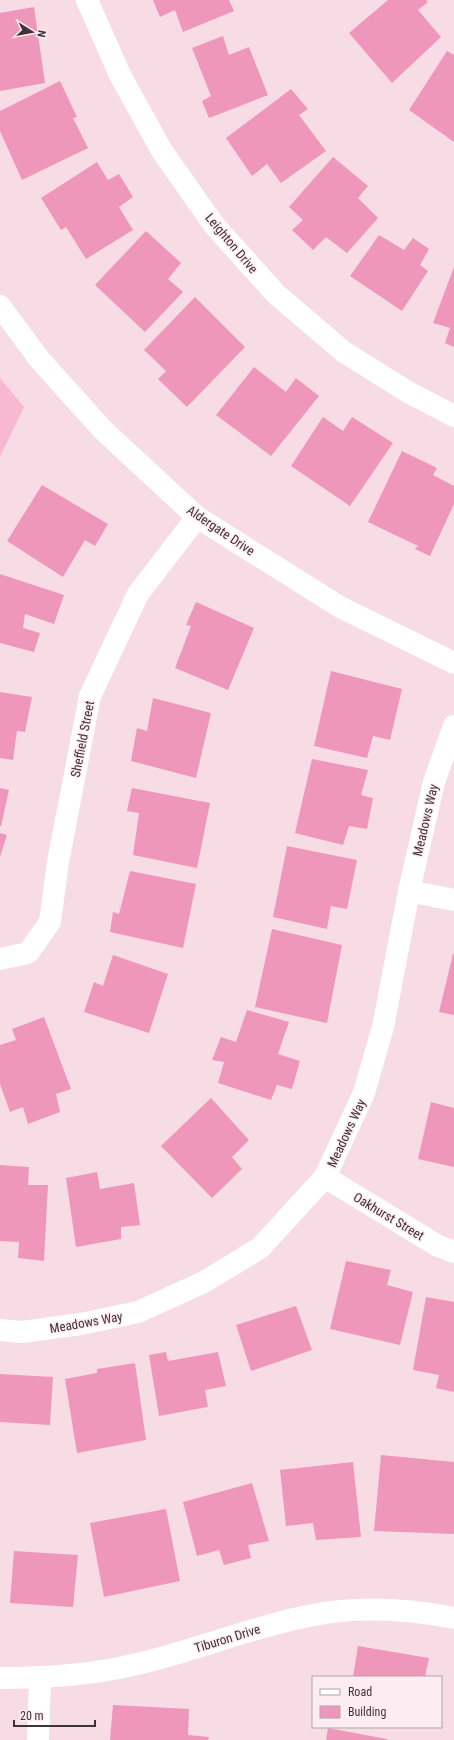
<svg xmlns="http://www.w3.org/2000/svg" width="454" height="1740" viewBox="0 0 454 1740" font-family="'Roboto Condensed',sans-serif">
<rect width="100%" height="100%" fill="#f7dce6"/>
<path fill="#f9b8d2" d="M 0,378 L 24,407 L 0,457 Z"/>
<g fill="#ef96bb">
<path d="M 153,0 L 229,0 L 234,11 L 183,32 L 175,10 L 160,17 Z"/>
<path d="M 388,0 L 426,0 L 428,2 L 418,10 L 441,37 L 392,83 L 349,33 Z"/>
<path d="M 34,7 L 45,83 L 0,91 L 0,13 Z"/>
<path d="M 223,36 L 229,55 L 249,47 L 268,95 L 209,118 L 202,101 L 211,96 L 192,48 Z"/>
<path d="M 447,51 L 454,55 L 454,142 L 409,110 Z"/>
<path d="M 60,81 L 77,117 L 73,118 L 88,148 L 22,180 L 0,131 L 0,111 Z"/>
<path d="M 291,89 L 308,109 L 299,115 L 326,151 L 281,183 L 267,164 L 252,176 L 226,138 Z"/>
<path d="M 333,157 L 368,186 L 358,198 L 378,218 L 347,253 L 326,237 L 313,250 L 292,230 L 303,220 L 289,207 Z"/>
<path d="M 97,162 L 108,180 L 119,174 L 133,197 L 119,207 L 133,230 L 86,259 L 66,227 L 61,230 L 41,198 Z"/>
<path d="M 146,231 L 181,263 L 168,279 L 183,292 L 145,332 L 95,285 Z"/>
<path d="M 379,235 L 404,250 L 413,238 L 429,249 L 420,265 L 428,271 L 402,311 L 350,276 Z"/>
<path d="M 454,267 L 454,347 L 445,343 L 450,328 L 433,323 Z"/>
<path d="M 195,297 L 245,347 L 187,407 L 158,379 L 166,371 L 144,350 Z"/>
<path d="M 254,367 L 286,392 L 296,378 L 319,396 L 271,456 L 216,415 Z"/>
<path d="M 323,417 L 343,431 L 352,417 L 393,443 L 350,506 L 291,466 Z"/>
<path d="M 402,451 L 437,468 L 433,475 L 454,486 L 454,504 L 430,556 L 415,549 L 418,546 L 368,522 Z"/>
<path d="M 42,485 L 108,524 L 95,546 L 85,540 L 63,577 L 7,541 Z"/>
<path d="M 0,574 L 64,595 L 54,624 L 25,614 L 23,628 L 40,633 L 34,652 L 0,643 Z"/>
<path d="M 196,602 L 254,628 L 228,690 L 175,668 L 191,626 L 186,625 Z"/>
<path d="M 331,671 L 402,689 L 390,740 L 373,736 L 367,758 L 314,746 Z"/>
<path d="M 0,692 L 32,697 L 25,732 L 17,731 L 13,760 L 0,758 Z"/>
<path d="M 153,698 L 211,713 L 196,778 L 131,761 L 137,728 L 147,731 Z"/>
<path d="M 312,759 L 368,770 L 361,795 L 373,798 L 367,829 L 349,826 L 343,845 L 295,833 Z"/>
<path d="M 0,788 L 9,790 L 1,826 L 0,826 Z"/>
<path d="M 132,788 L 210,803 L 197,868 L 133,855 L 139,813 L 127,811 Z"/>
<path d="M 0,833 L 7,835 L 0,857 Z"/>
<path d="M 287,846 L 357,860 L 347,909 L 331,906 L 327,929 L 273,917 Z"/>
<path d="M 130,871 L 196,884 L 183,948 L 110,932 L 113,912 L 119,914 Z"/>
<path d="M 272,929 L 342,945 L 327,1023 L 255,1007 Z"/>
<path d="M 453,954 L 454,954 L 454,1015 L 439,1012 Z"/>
<path d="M 113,955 L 168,974 L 149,1033 L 84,1012 L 94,982 L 103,986 Z"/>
<path d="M 247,1010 L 289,1022 L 278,1054 L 300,1061 L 292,1089 L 277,1085 L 271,1100 L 218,1083 L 224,1062 L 212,1060 L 221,1037 L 236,1042 Z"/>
<path d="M 44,1017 L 71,1089 L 56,1094 L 60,1112 L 28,1124 L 23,1107 L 10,1112 L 0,1084 L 0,1045 L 16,1040 L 12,1029 Z"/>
<path d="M 211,1098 L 249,1140 L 232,1157 L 242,1169 L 212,1198 L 161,1146 Z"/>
<path d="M 431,1102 L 454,1108 L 454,1167 L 418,1159 Z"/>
<path d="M 0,1165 L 29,1167 L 28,1185 L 48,1185 L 44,1261 L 18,1258 L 19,1242 L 0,1241 Z"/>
<path d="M 97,1172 L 100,1189 L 134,1183 L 140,1225 L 121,1227 L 121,1239 L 76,1247 L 66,1178 Z"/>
<path d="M 346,1261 L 391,1270 L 387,1285 L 413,1292 L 400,1345 L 330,1329 Z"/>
<path d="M 426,1297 L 454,1302 L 454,1392 L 436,1388 L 439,1375 L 413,1370 Z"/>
<path d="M 296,1306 L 312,1350 L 251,1371 L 236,1325 Z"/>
<path d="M 166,1352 L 168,1361 L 218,1352 L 226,1386 L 205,1390 L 208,1407 L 159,1416 L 149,1355 Z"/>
<path d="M 135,1363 L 146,1440 L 77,1453 L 65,1379 L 97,1373 L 97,1369 Z"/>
<path d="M 0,1374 L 53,1377 L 50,1425 L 0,1422 Z"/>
<path d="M 381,1455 L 454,1462 L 454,1534 L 374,1531 Z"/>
<path d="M 353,1462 L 361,1537 L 316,1540 L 313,1523 L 286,1526 L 280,1470 Z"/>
<path d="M 252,1483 L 269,1541 L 248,1545 L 251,1558 L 224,1565 L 219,1550 L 197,1556 L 183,1502 Z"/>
<path d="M 166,1509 L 180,1581 L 104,1597 L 90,1523 Z"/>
<path d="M 14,1551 L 78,1555 L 73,1607 L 10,1603 Z"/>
<path d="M 358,1646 L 429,1658 L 425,1677 L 353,1677 Z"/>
<path d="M 113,1705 L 189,1709 L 188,1735 L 209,1737 L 208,1740 L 110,1740 Z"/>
<path d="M 328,1728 L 387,1739 L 387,1740 L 326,1740 Z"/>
</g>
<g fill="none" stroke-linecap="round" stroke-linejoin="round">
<g stroke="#fff" stroke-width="22">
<path d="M 87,0 L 120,75 L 162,151 L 214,225 L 276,294 L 344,352 L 408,392 L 454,416"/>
<path d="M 0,306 L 40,360 L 103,430 L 197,517 L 340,607 L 454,663"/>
<path d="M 409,891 L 454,900"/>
<path d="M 0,959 L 28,953 L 50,922 L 58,862 L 90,696 L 138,594 L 197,517"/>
<path d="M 325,1177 L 438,1246 L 454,1252"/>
<path d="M 0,1330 L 22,1332 L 81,1324 L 138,1312 L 204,1282 L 260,1248 L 325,1177 L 364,1093 L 383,1027 L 409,891 L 434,782 L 454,726"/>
<path d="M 0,1678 C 36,1678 72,1676 108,1670 C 184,1657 255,1623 331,1612 C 371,1607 414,1610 454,1618"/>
<path d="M 38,1740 L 40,1678"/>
</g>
</g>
<g text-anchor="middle" stroke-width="3" stroke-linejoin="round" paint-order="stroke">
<g font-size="13" fill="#3e3337" stroke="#fdedf3">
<text transform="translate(232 243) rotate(50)" y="5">Leighton Drive</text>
<text transform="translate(221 530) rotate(34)" y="5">Aldergate Drive</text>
<text transform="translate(82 739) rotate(-79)" y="5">Sheffield Street</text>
<text transform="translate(425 820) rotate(-77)" y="5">Meadows Way</text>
<text transform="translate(346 1133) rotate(-65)" y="5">Meadows Way</text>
<text transform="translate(389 1216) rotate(31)" y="5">Oakhurst Street</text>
<text transform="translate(86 1322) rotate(-10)" y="5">Meadows Way</text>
<text transform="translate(227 1638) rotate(-17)" y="5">Tiburon Drive</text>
</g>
</g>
<rect x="312" y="1676" width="130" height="52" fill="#fdedf3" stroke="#b1a3a8"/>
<rect x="320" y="1689" width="20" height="6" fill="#ffffff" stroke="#b1a3a8"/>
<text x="348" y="1696" font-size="12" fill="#3e3337">Road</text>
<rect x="320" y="1706" width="20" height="12" fill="#ef96bb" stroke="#b1a3a8"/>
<text x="348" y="1716" font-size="12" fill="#3e3337">Building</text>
<g transform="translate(32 32) rotate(101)" stroke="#fdedf3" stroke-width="3" paint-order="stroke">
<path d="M0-3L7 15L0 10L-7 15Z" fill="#3e3337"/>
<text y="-6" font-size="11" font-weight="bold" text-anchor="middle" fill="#3e3337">N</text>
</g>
<path d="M14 1720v6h81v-6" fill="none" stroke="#3e3337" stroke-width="2"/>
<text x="20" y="1720" font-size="12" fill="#3e3337" stroke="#fdedf3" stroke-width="3" paint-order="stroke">20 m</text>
</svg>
